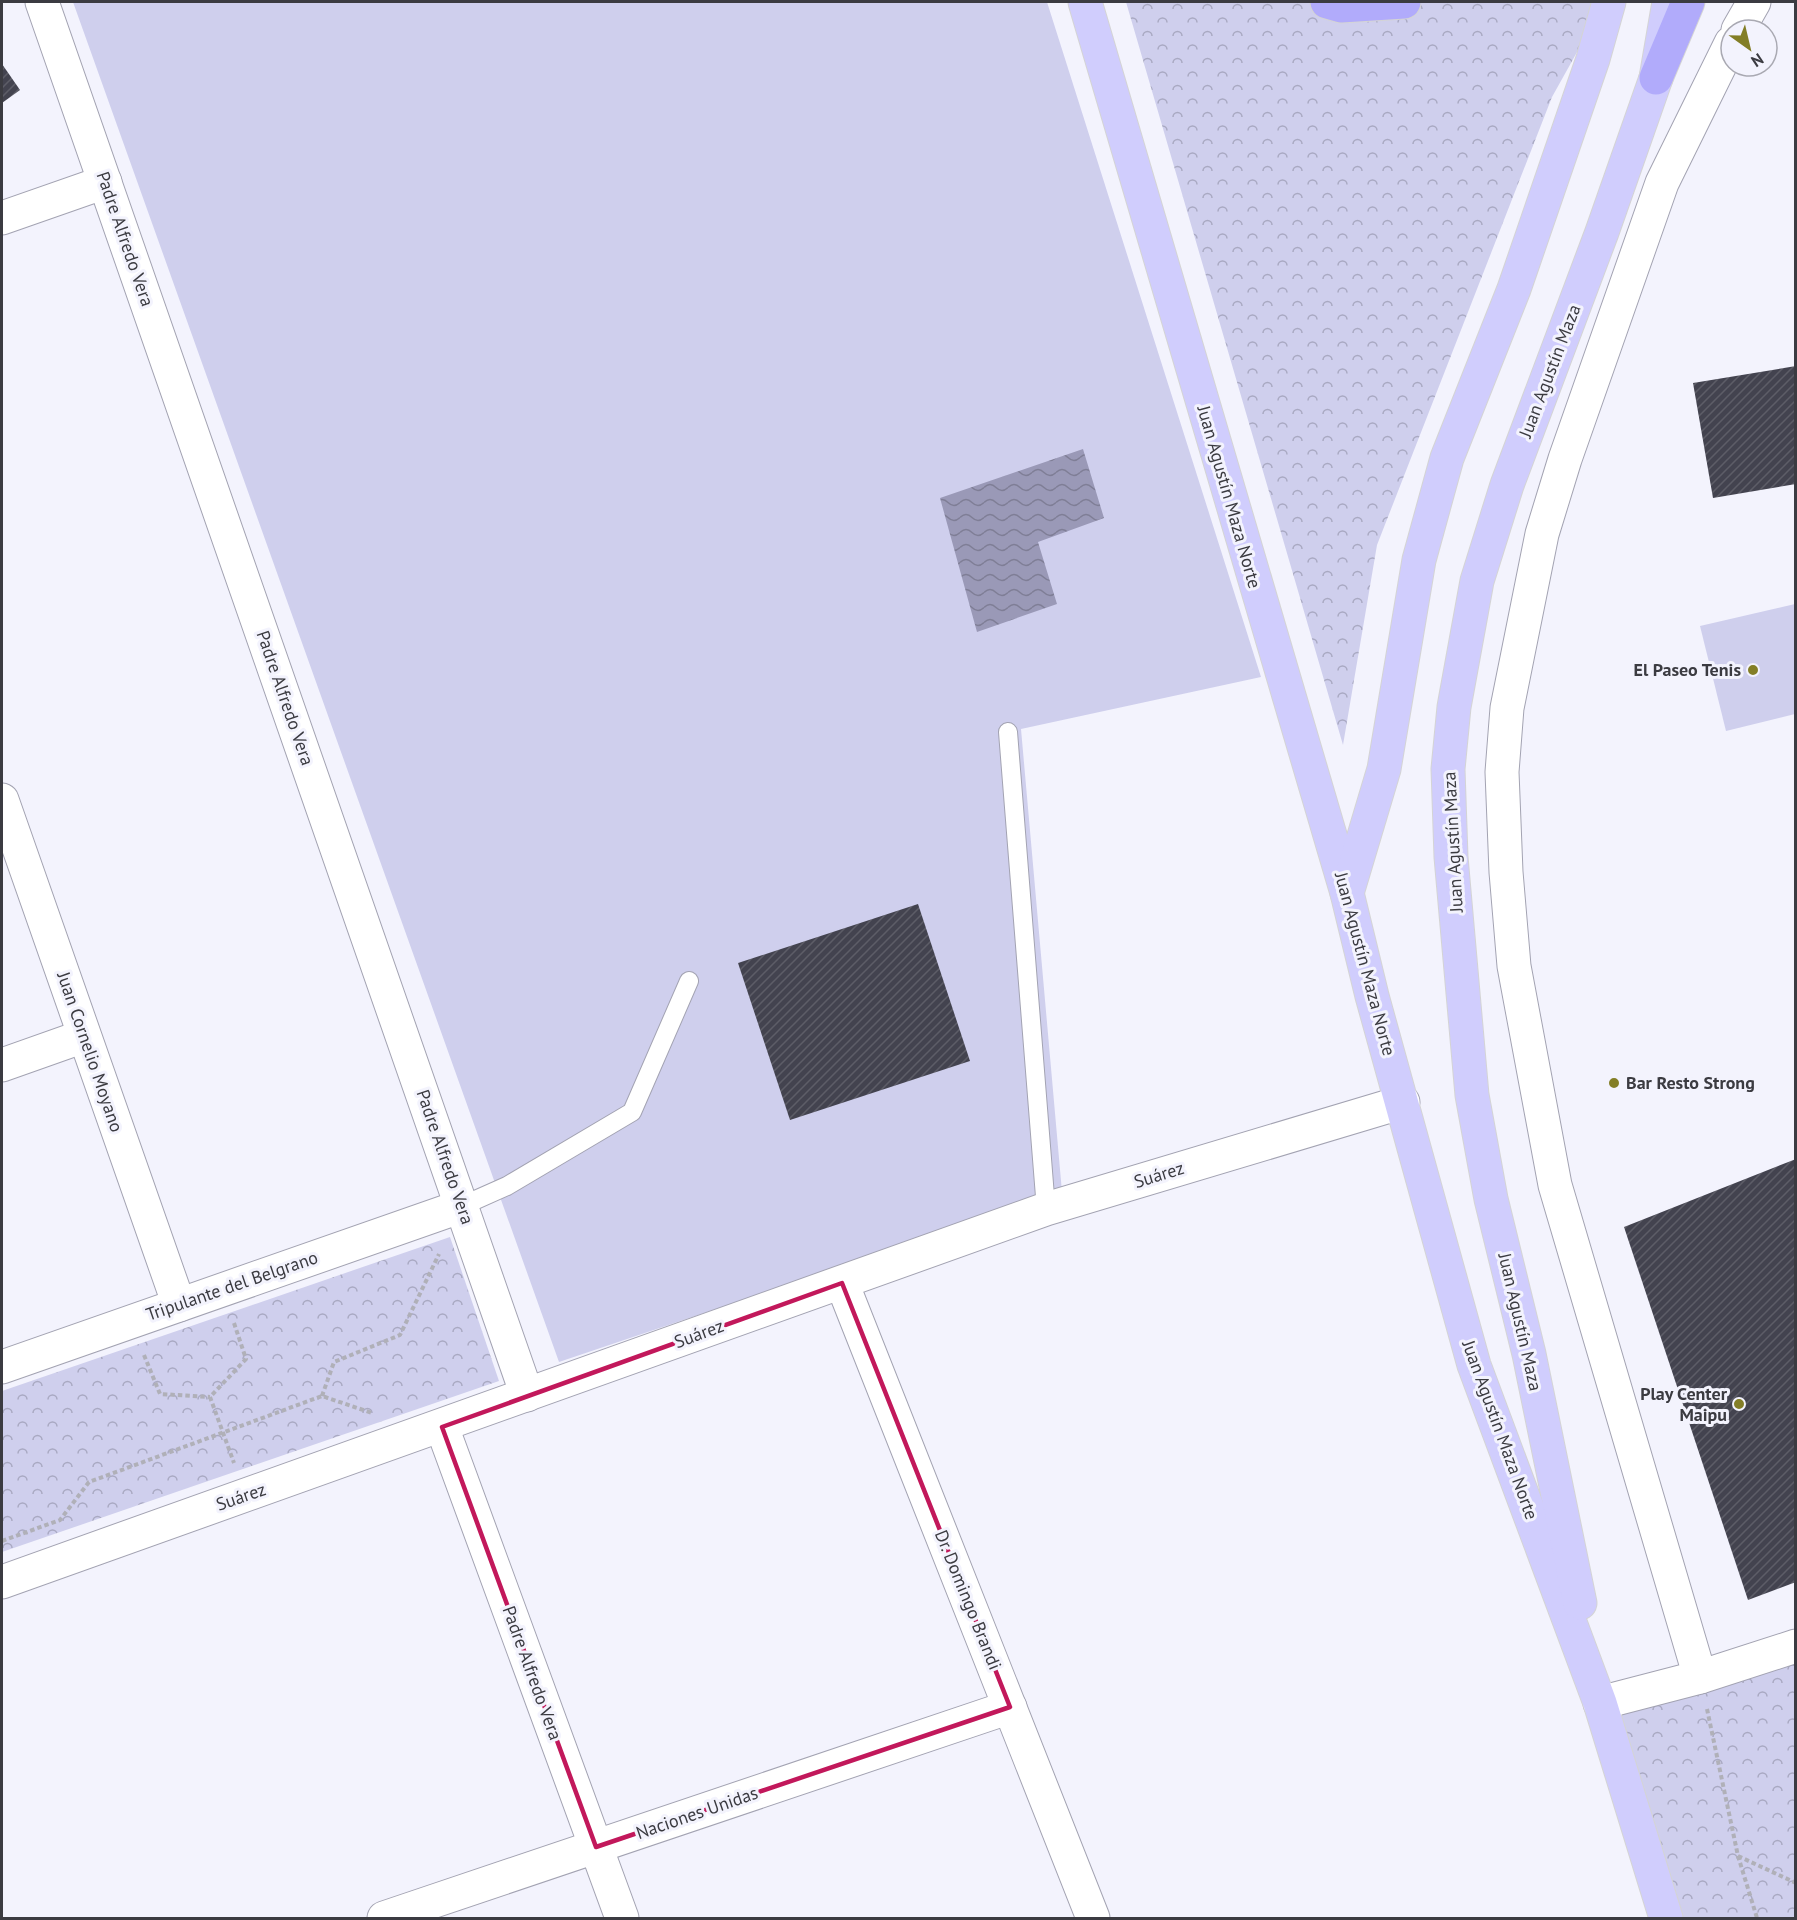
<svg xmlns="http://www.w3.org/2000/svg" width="1797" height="1920" viewBox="0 0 1797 1920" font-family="'PT Sans',sans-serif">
<defs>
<pattern id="park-crowns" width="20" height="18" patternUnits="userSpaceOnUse" patternTransform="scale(1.5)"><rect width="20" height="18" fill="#cfcfed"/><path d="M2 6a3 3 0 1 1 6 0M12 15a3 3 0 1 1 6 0" fill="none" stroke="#a9a9c2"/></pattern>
<pattern id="water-waves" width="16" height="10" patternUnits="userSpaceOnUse" patternTransform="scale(1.5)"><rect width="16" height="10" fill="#9a99b7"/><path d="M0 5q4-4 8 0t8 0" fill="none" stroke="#7f7e96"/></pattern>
<pattern id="building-hatch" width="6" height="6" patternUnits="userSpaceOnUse" patternTransform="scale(1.5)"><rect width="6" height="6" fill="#43434f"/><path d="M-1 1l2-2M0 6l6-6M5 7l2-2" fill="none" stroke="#5d5d67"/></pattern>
</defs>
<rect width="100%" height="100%" fill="#f3f3fd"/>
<g fill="url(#park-crowns)">
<path d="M 1126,2 L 1605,2 L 1552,97 L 1377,545 L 1343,745 Z"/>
<path d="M 450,1237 L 499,1381 L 2,1552 L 2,1391 Z"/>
<path d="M 1796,1649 L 1795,1918 L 1666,1918 L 1600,1703 Z"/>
</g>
<g fill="#cfcfed">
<path d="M 73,2 L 1047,2 L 1261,677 L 1021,729 L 1062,1192 L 559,1362 Z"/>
<path d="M 1795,604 L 1795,714 L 1726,731 L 1700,626 Z"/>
</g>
<path fill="url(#water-waves)" d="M 1083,449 L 1104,518 L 1038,542 L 1057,604 L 977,632 L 940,498 Z"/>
<g fill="url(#building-hatch)">
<path d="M 2,64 L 20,90 L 2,103 Z"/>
<path d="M 1796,366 L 1796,484 L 1713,498 L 1693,383 Z"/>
<path d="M 918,904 L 970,1061 L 790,1120 L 738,963 Z"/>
<path d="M 1796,1159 L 1796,1582 L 1748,1600 L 1624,1227 Z"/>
</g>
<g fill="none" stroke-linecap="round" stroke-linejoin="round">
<g stroke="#a3a3b2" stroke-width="20">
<g id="service">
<path d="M 1008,732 L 1046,1209"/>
<path d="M 462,1206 L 507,1186 L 632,1112 L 689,981"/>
</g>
</g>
<g stroke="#a3a3b2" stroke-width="35">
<g id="minor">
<path d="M 42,2 L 527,1395"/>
<path d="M 1738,30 L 1754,2"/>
<path d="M 1731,43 L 1662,183 L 1565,459 L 1542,534 L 1507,708 L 1502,772 L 1506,872 L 1514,966 L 1555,1185 L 1700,1677 L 1796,1646"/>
<path d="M 2,218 L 105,182"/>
<path d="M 2,800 L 179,1305"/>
<path d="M 2,1065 L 84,1036"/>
<path d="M 842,1283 L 1093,1918"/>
<path d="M 2,1367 L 462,1206"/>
<path d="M 442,1427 L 622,1918"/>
<path d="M 2,1582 L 1046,1209 L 1403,1102"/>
<path d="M 384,1918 L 1010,1707"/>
</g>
</g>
<g stroke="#a3a3b2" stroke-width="35">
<path id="tertiary" d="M 1600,1703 L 1700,1677"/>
</g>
<g stroke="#d4d4d5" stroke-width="35">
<g id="primary">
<path d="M 1085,2 L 1347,893 L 1372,996 L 1474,1365 L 1600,1703 L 1666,1918"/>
<path d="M 1347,893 L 1384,769 L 1419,560 L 1447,458 L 1514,289 L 1593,59 L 1609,2"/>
<path d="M 1580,1603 L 1529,1354 L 1491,1199 L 1472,1095 L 1451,857 L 1448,769 L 1454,707 L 1477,581 L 1507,485 L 1602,232 L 1656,78 L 1669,2"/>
</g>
</g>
<g stroke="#d4d4d5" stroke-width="35">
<g id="motorway">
<path d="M 1327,2 L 1341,6 L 1404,2"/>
<path d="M 1656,78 L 1688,2"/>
</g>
</g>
<g stroke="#b0b0b8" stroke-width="4" stroke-dasharray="4.5 3" stroke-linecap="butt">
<path d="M 234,1323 L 246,1359 L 210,1397 L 234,1463"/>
<path d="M 144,1355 L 160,1394 L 210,1397"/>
<path d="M 322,1396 L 334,1362 L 400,1335 L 439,1254"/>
<path d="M 2,1541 L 60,1520 L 89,1482 L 322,1396 L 372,1413"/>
<path d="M 1707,1709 L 1738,1856 L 1757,1918"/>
<path d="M 1738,1856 L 1796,1883"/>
</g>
<use href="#service" stroke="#fff" stroke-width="18"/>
<use href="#minor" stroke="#fff" stroke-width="33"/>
<use href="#tertiary" stroke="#fff" stroke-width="33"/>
<use href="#primary" stroke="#d0cdfd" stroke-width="33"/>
<use href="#motorway" stroke="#b1abfb" stroke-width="33"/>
</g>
<path fill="none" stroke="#c2185b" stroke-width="4.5" stroke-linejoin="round" d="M 842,1283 L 1010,1707 L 596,1847 L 442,1427 Z"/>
<g fill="#837e26" stroke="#f3f3fd" stroke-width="2">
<circle cx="1753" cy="670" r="6"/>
<circle cx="1614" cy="1083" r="6"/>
<circle cx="1739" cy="1404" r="6"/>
</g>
<g text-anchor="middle" stroke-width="6" stroke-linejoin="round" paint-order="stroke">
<g font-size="18" fill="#3b3b41" stroke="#f3f3fd">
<text transform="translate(125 239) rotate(71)" y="6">Padre Alfredo Vera</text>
<text transform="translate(1550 371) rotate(-69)" y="6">Juan Agustín Maza</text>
<text transform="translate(1229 497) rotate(74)" y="6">Juan Agustín Maza Norte</text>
<text transform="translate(285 698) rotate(71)" y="6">Padre Alfredo Vera</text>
<text transform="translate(1453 842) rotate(-93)" y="6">Juan Agustín Maza</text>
<text transform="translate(1365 964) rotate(75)" y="6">Juan Agustín Maza Norte</text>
<text transform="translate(90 1052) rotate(71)" y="6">Juan Cornelio Moyano</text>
<text transform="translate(445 1157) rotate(71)" y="6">Padre Alfredo Vera</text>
<text transform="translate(1159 1175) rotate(-17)" y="6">Suárez</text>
<text transform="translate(232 1286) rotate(-19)" y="6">Tripulante del Belgrano</text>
<text transform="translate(1520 1322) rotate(77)" y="6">Juan Agustín Maza</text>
<text transform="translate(699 1334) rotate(-20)" y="6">Suárez</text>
<text transform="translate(1500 1430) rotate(70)" y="6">Juan Agustín Maza Norte</text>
<text transform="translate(241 1497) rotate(-19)" y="6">Suárez</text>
<text transform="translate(968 1600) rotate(68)" y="6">Dr. Domingo Brandi</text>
<text transform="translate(532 1673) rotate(70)" y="6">Padre Alfredo Vera</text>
<text transform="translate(697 1813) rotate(-19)" y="6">Naciones Unidas</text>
</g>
<g font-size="18" font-weight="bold" fill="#3b3b41" stroke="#f3f3fd" text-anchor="end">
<text x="1741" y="676">El Paseo Tenis</text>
<text x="1626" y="1089" text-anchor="start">Bar Resto Strong</text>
<text x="1727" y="1400">Play Center<tspan x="1727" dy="21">Maipu</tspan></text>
</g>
</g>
<rect width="1797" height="1920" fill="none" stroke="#3b3b41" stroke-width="6"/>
<g transform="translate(1749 48) rotate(146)"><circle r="28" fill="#f3f3fd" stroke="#a9a9b2" stroke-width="1.5"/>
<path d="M0-4.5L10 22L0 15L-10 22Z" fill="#837e26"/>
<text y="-9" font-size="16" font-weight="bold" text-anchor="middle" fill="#3b3b41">N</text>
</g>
</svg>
